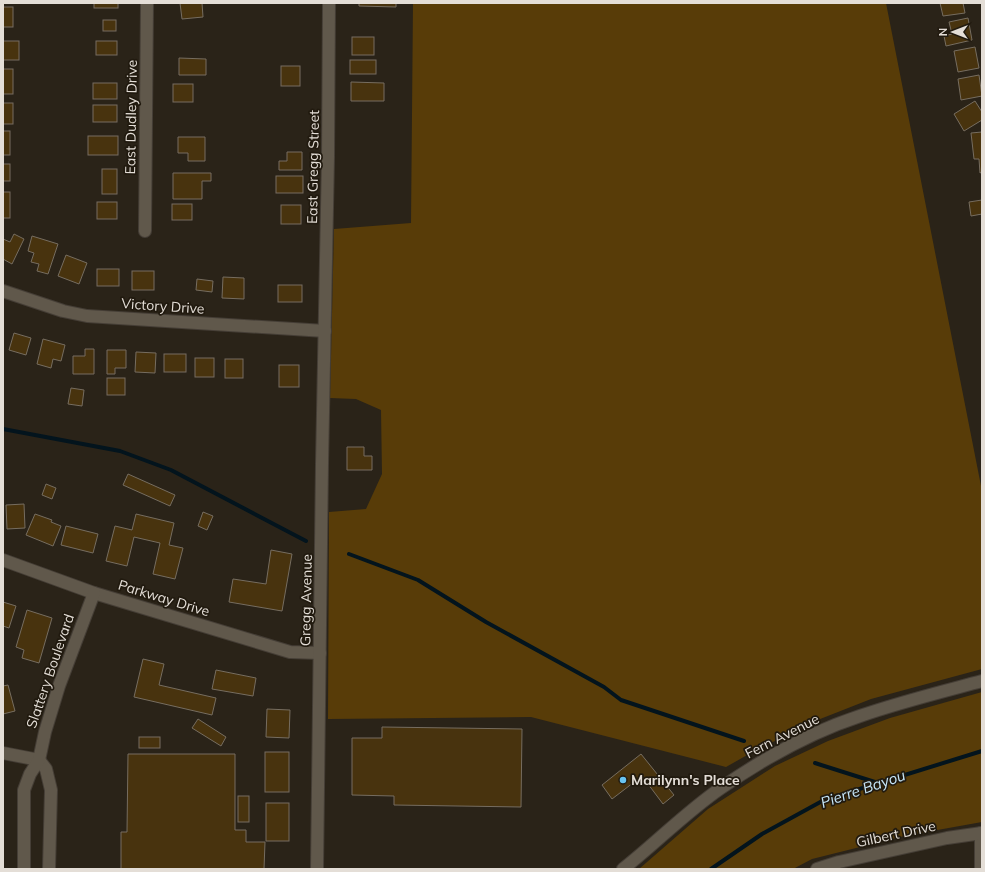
<svg xmlns="http://www.w3.org/2000/svg" width="985" height="872" viewBox="0 0 985 872" font-family="Mulish,sans-serif">
<rect width="100%" height="100%" fill="#2a2318"/>
<g fill="#583c08">
<path d="M 413,3 L 886,3 L 982,491 L 982,669 L 871,699 L 810,723 L 749,754 L 726,767 L 531,717 L 328,719 L 329,512 L 366,509 L 382,474 L 381,410 L 356,399 L 330,398 L 334,229 L 411,223 Z"/>
<path d="M 982,692 L 982,822 L 904,836 L 812,859 L 793,869 L 639,869 L 708,809 L 775,766 L 828,741 L 890,718 Z"/>
</g>
<g fill="none" stroke-linecap="round" stroke-linejoin="round">
<g stroke="#03141d" stroke-width="4">
<path d="M 3,429 L 120,451 L 171,470 L 306,541"/>
<path d="M 349,554 L 418,580 L 486,622 L 604,687 L 621,700 L 744,741"/>
<path d="M 815,763 L 878,783"/>
<path d="M 711,869 L 762,834 L 824,800 L 982,751"/>
</g>
</g>
<g fill="#48330e" stroke="#766d60">
<rect x="94" y="3" width="24" height="5"/>
<path d="M 180,3 L 202,3 L 203,17 L 182,19 Z"/>
<path d="M 359,3 L 396,3 L 396,7 L 359,6 Z"/>
<path d="M 940,3 L 963,3 L 965,13 L 943,16 Z"/>
<rect x="3" y="7" width="10" height="20"/>
<path d="M 968,18 L 972,40 L 946,46 L 944,36 L 952,34 L 949,22 Z"/>
<rect x="103" y="20" width="13" height="11"/>
<rect x="352" y="37" width="22" height="18"/>
<rect x="3" y="41" width="16" height="19"/>
<rect x="96" y="41" width="21" height="14"/>
<path d="M 975,47 L 979,68 L 958,72 L 954,51 Z"/>
<path d="M 179,58 L 206,59 L 206,75 L 179,75 Z"/>
<rect x="350" y="60" width="26" height="14"/>
<rect x="281" y="66" width="19" height="20"/>
<rect x="3" y="69" width="10" height="25"/>
<path d="M 979,75 L 982,96 L 961,100 L 958,79 Z"/>
<path d="M 351,82 L 384,83 L 384,101 L 351,101 Z"/>
<rect x="93" y="83" width="24" height="16"/>
<rect x="173" y="84" width="20" height="18"/>
<path d="M 975,101 L 982,112 L 982,120 L 964,131 L 954,114 Z"/>
<rect x="3" y="103" width="10" height="21"/>
<rect x="93" y="105" width="24" height="17"/>
<rect x="3" y="131" width="7" height="24"/>
<path d="M 982,132 L 982,172 L 980,173 L 979,159 L 974,159 L 971,133 Z"/>
<rect x="88" y="136" width="30" height="19"/>
<path d="M 178,137 L 205,137 L 205,161 L 188,161 L 188,153 L 178,153 Z"/>
<path d="M 287,152 L 302,152 L 302,170 L 279,170 L 279,161 L 287,161 Z"/>
<rect x="3" y="164" width="7" height="17"/>
<rect x="102" y="169" width="15" height="25"/>
<path d="M 173,173 L 211,173 L 211,181 L 202,181 L 202,199 L 173,199 Z"/>
<rect x="276" y="176" width="27" height="17"/>
<rect x="3" y="192" width="7" height="26"/>
<path d="M 982,200 L 982,214 L 971,216 L 969,202 Z"/>
<rect x="97" y="202" width="20" height="17"/>
<rect x="172" y="204" width="20" height="16"/>
<rect x="281" y="205" width="20" height="19"/>
<path d="M 14,234 L 24,239 L 12,264 L 3,259 L 3,239 L 10,242 Z"/>
<path d="M 32,236 L 58,244 L 48,274 L 37,271 L 39,264 L 31,262 L 34,253 L 28,251 Z"/>
<path d="M 66,255 L 87,263 L 79,284 L 58,276 Z"/>
<rect x="97" y="269" width="22" height="17"/>
<rect x="132" y="271" width="22" height="19"/>
<path d="M 223,277 L 244,278 L 244,299 L 222,298 Z"/>
<path d="M 197,279 L 213,281 L 212,292 L 196,290 Z"/>
<rect x="278" y="285" width="24" height="17"/>
<path d="M 14,333 L 31,338 L 26,355 L 9,350 Z"/>
<path d="M 43,339 L 65,345 L 61,361 L 53,359 L 51,368 L 37,364 Z"/>
<path d="M 85,349 L 94,349 L 94,374 L 73,374 L 73,356 L 85,356 Z"/>
<path d="M 107,350 L 126,350 L 126,368 L 115,368 L 115,374 L 107,374 Z"/>
<path d="M 136,352 L 156,353 L 155,373 L 135,372 Z"/>
<rect x="164" y="354" width="22" height="18"/>
<rect x="195" y="358" width="19" height="19"/>
<rect x="225" y="359" width="18" height="19"/>
<rect x="279" y="365" width="20" height="22"/>
<rect x="107" y="378" width="18" height="17"/>
<path d="M 71,388 L 84,390 L 82,406 L 68,404 Z"/>
<path d="M 347,447 L 364,447 L 364,456 L 372,456 L 372,470 L 347,470 Z"/>
<path d="M 128,474 L 175,495 L 170,506 L 123,485 Z"/>
<path d="M 46,484 L 56,488 L 52,499 L 42,495 Z"/>
<path d="M 24,504 L 25,528 L 7,529 L 6,505 Z"/>
<path d="M 203,512 L 213,516 L 207,530 L 198,526 Z"/>
<path d="M 35,514 L 52,520 L 51,522 L 61,526 L 53,546 L 26,535 Z"/>
<path d="M 136,514 L 174,523 L 169,545 L 183,548 L 175,579 L 153,574 L 160,543 L 134,537 L 127,566 L 106,561 L 115,526 L 132,530 Z"/>
<path d="M 66,526 L 98,534 L 93,553 L 61,545 Z"/>
<path d="M 271,550 L 292,554 L 282,611 L 229,602 L 233,579 L 266,584 Z"/>
<path d="M 3,602 L 16,606 L 9,628 L 3,626 Z"/>
<path d="M 27,610 L 52,618 L 39,663 L 22,658 L 24,650 L 16,647 Z"/>
<path d="M 143,659 L 164,664 L 159,685 L 216,698 L 212,715 L 134,697 Z"/>
<path d="M 216,670 L 256,678 L 253,696 L 212,689 Z"/>
<path d="M 8,685 L 15,711 L 3,714 L 3,686 Z"/>
<path d="M 267,709 L 290,710 L 289,738 L 266,737 Z"/>
<path d="M 198,719 L 226,737 L 221,746 L 192,728 Z"/>
<path d="M 382,727 L 522,729 L 521,807 L 394,805 L 394,796 L 352,795 L 352,738 L 382,738 Z"/>
<rect x="139" y="737" width="21" height="11"/>
<rect x="265" y="752" width="24" height="40"/>
<path d="M 128,754 L 235,754 L 235,830 L 246,830 L 246,842 L 265,842 L 264,869 L 121,869 L 121,832 L 127,832 Z"/>
<path d="M 641,754 L 674,795 L 663,804 L 642,776 L 612,799 L 602,785 Z"/>
<rect x="238" y="796" width="11" height="26"/>
<rect x="266" y="803" width="23" height="38"/>
</g>
<g fill="none" stroke-linecap="round" stroke-linejoin="round">
<g stroke="#453e36" stroke-width="14">
<g id="minor">
<path d="M 145,231 L 147,3"/>
<path d="M 3,291 L 63,311 L 87,316 L 325,331"/>
<path d="M 3,560 L 94,593 L 290,652 L 320,653"/>
<path d="M 3,753 L 39,760 L 46,769 L 51,790 L 49,869"/>
<path d="M 24,869 L 24,790 L 30,774 L 39,760 L 45,732 L 59,686 L 94,593"/>
<path d="M 317,869 L 322,464 L 328,157 L 329,3"/>
<path d="M 981,869 L 981,833"/>
</g>
</g>
<g stroke="#453e36" stroke-width="14">
<g id="tertiary">
<path d="M 623,869 C 656,843 686,812 721,788 C 763,759 811,732 860,716 C 900,702 941,692 982,681"/>
<path d="M 817,869 L 839,862 L 947,838 L 982,833"/>
</g>
</g>
<use href="#minor" stroke="#60584b" stroke-width="12"/>
<use href="#tertiary" stroke="#60584b" stroke-width="12"/>
</g>
<circle fill="#69c4f0" stroke="#211a0f" stroke-width="1.5" cx="623" cy="780" r="4"/>
<g text-anchor="middle" stroke-width="3.5" stroke-linejoin="round" paint-order="stroke">
<g font-size="14" fill="#e4ded7" stroke="#211a0f">
<text transform="translate(131 117) rotate(-89)" y="5">East Dudley Drive</text>
<text transform="translate(313 167) rotate(-89)" y="5">East Gregg Street</text>
<text transform="translate(163 306) rotate(4)" y="5">Victory Drive</text>
<text transform="translate(164 598) rotate(17)" y="5">Parkway Drive</text>
<text transform="translate(306 600) rotate(-89)" y="5">Gregg Avenue</text>
<text transform="translate(50 671) rotate(-71)" y="5">Slattery Boulevard</text>
<text transform="translate(782 736) rotate(-27)" y="5">Fern Avenue</text>
<text transform="translate(896 834) rotate(-12)" y="5">Gilbert Drive</text>
</g>
<g font-size="14" font-weight="bold" fill="#e4ded7" stroke="#211a0f" text-anchor="start">
<text x="631" y="785">Marilynn's Place</text>
</g>
<g font-size="15" font-style="italic" fill="#c6e6f8" stroke="#211a0f">
<text transform="translate(863 789) rotate(-19)" y="5">Pierre Bayou</text>
</g>
</g>
<rect width="985" height="872" fill="none" stroke="#e4ded7" stroke-width="8"/>
<g transform="translate(953 32) rotate(270)" stroke="#211a0f" stroke-width="3" paint-order="stroke">
<path d="M0-3L7 15L0 10L-7 15Z" fill="#e4ded7"/>
<text y="-6" font-size="11" font-weight="bold" text-anchor="middle" fill="#e4ded7">N</text>
</g>
</svg>
